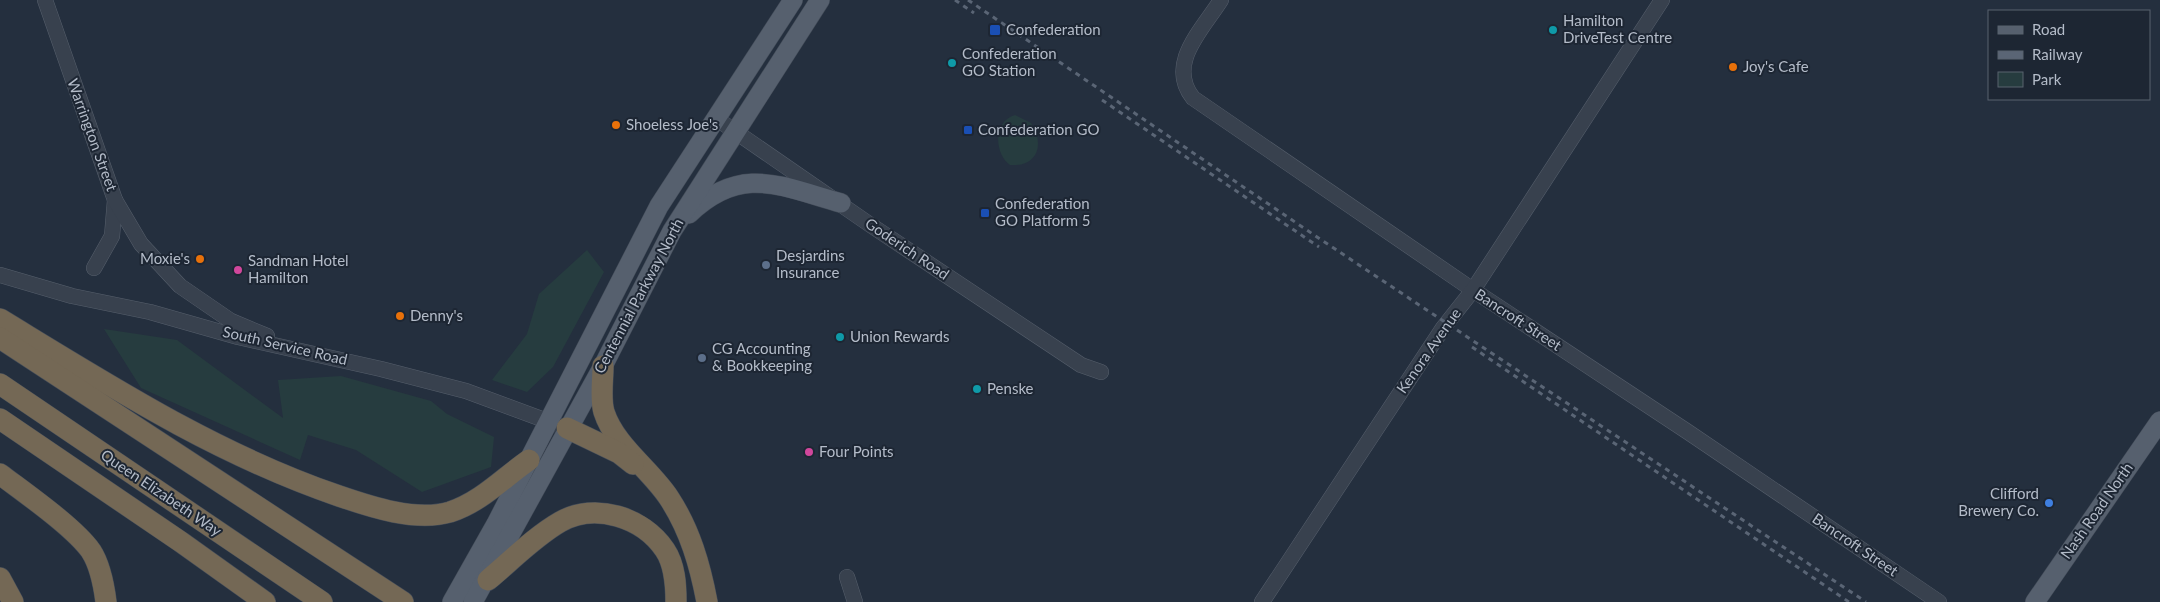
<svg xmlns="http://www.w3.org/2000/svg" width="2160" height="602" viewBox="0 0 2160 602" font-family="Lato,sans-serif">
<rect width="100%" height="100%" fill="#242f3e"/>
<g fill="#263c3f">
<path d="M 1015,115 L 1031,123 C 1045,144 1038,167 1010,165 C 994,154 993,121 1015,115 Z"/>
<path d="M 587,250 L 604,272 L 553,367 L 527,392 L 492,380 L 527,334 L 539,294 Z"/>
<path d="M 104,329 L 177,340 L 283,418 L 278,380 L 341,376 L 431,401 L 447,414 L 494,437 L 491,467 L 422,492 L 356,450 L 308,435 L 300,460 L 141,388 Z"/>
</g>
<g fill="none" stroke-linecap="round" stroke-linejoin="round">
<g stroke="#565f6c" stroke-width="16">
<g id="minor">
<path d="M 45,0 L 115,200 L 112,236 L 94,268"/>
<path d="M 1221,0 C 1202,30 1166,64 1193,98 L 1473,290 L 1688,432 L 1939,602"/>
<path d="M 717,119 L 872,226 L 1081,365 L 1101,372"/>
<path d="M 115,200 L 141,244 L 180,286 L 231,321 L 267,336"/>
<path d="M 0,275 L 72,296 L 150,312 L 238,337 L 381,369 L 466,391 L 558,425"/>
<path d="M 847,577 L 855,602"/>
<path d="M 1262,602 L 1443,328 L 1473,290 L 1662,0"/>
</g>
</g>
<g stroke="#414a57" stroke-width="20">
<g id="major">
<path d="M 689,214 C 741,164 780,186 841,203"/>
<path d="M 452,602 L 496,524 L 659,206 L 793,0"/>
<path d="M 473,602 L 603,366 L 672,231 L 820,0"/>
<path d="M 2035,602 L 2160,421"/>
</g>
</g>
<g stroke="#434c59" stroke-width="22">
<g id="highway">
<path d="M 0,319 C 110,386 216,454 339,496 C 371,507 416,522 450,512 C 481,502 503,478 529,460"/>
<path d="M 0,338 L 403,602"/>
<path d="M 603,366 C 603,381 600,399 604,412 C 615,446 650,469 669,498 C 690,530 700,565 707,602"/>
<path d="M 0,384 L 322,602"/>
<path d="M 0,419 L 181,542 L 265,602"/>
<path d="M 567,428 L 619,453 L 633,464"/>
<path d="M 0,474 C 25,493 74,527 91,551 C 100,565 104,586 106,602"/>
<path d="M 0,578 L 13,602"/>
<path d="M 488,580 C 511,561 534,537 560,522 C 595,502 643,517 665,550 C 675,565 676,585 676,602"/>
</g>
</g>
<use href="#minor" stroke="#38414e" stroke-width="15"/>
<use href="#major" stroke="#56606e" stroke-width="19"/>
<use href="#highway" stroke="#746855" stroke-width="21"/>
<g stroke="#5a6575" stroke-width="3" stroke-dasharray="5 5" stroke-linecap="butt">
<path d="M 955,0 L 974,13"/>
<path d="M 968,0 L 1320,239 L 1866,602"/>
<path d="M 1102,100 L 1319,247"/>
<path d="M 1472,347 L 1849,602"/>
</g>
</g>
<g fill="#1a4fb4" stroke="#1d2633" stroke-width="2">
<rect x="989" y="24" width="12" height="12" rx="2.5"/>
<rect x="963" y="125" width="10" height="10" rx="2.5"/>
<rect x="980" y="208" width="10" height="10" rx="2.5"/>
</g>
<g fill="#0f9aa8" stroke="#1d2633" stroke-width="2">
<circle cx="1553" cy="30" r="5"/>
<circle cx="952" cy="63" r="5"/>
<circle cx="840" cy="337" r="5"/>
<circle cx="977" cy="389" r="5"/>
</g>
<g fill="#e8710a" stroke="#1d2633" stroke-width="2">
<circle cx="1733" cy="67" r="5"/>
<circle cx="616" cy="125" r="5"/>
<circle cx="200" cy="259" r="5"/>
<circle cx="400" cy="316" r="5"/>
</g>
<g fill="#5c6f8a" stroke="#1d2633" stroke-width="2">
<circle cx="766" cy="265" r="5"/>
<circle cx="702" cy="358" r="5"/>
</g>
<g fill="#d1479c" stroke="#1d2633" stroke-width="2">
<circle cx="238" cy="270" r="5"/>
<circle cx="809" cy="452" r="5"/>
</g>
<circle fill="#3f7fe0" stroke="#1d2633" stroke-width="2" cx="2049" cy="503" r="5"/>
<g text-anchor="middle" stroke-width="4" stroke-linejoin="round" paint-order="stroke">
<g font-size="15" fill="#b4bcc9" stroke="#1d2633" text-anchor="start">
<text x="1563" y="26">Hamilton<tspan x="1563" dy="17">DriveTest Centre</tspan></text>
<text x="1006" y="35">Confederation</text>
<text x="962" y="59">Confederation<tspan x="962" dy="17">GO Station</tspan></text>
<text x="1743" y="72">Joy's Cafe</text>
<text x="626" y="130">Shoeless Joe's</text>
<text x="978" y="135">Confederation GO</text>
<text x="995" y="209">Confederation<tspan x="995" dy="17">GO Platform 5</tspan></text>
<text x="776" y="261">Desjardins<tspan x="776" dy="17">Insurance</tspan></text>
<text x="190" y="264" text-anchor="end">Moxie's</text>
<text x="248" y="266">Sandman Hotel<tspan x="248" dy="17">Hamilton</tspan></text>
<text x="410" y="321">Denny's</text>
<text x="850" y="342">Union Rewards</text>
<text x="712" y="354">CG Accounting<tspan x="712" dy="17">&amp; Bookkeeping</tspan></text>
<text x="987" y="394">Penske</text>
<text x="819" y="457">Four Points</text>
<text x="2039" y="499" text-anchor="end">Clifford<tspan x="2039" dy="17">Brewery Co.</tspan></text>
</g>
<g font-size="15" fill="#b4bcc9" stroke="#1d2633">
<text transform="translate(92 135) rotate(70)" y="5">Warrington Street</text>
<text transform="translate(907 249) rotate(34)" y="5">Goderich Road</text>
<text transform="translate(639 296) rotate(-62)" y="5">Centennial Parkway North</text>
<text transform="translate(1518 320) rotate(33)" y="5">Bancroft Street</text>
<text transform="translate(285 346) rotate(13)" y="5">South Service Road</text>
<text transform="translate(1429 351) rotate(-55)" y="5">Kenora Avenue</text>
<text transform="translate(161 493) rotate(34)" y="5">Queen Elizabeth Way</text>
<text transform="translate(2097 511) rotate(-55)" y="5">Nash Road North</text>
<text transform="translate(1855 545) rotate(34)" y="5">Bancroft Street</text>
</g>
</g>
<rect x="1988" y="10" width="162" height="90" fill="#1d2633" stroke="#59626f"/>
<rect x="1998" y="26" width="25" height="8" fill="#56606e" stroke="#59626f"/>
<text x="2032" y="35" font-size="15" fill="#b4bcc9">Road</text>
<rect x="1998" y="51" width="25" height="8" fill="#5a6575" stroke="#59626f"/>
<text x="2032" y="60" font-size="15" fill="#b4bcc9">Railway</text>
<rect x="1998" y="72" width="25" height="15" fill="#263c3f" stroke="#59626f"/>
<text x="2032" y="85" font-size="15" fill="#b4bcc9">Park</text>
</svg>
